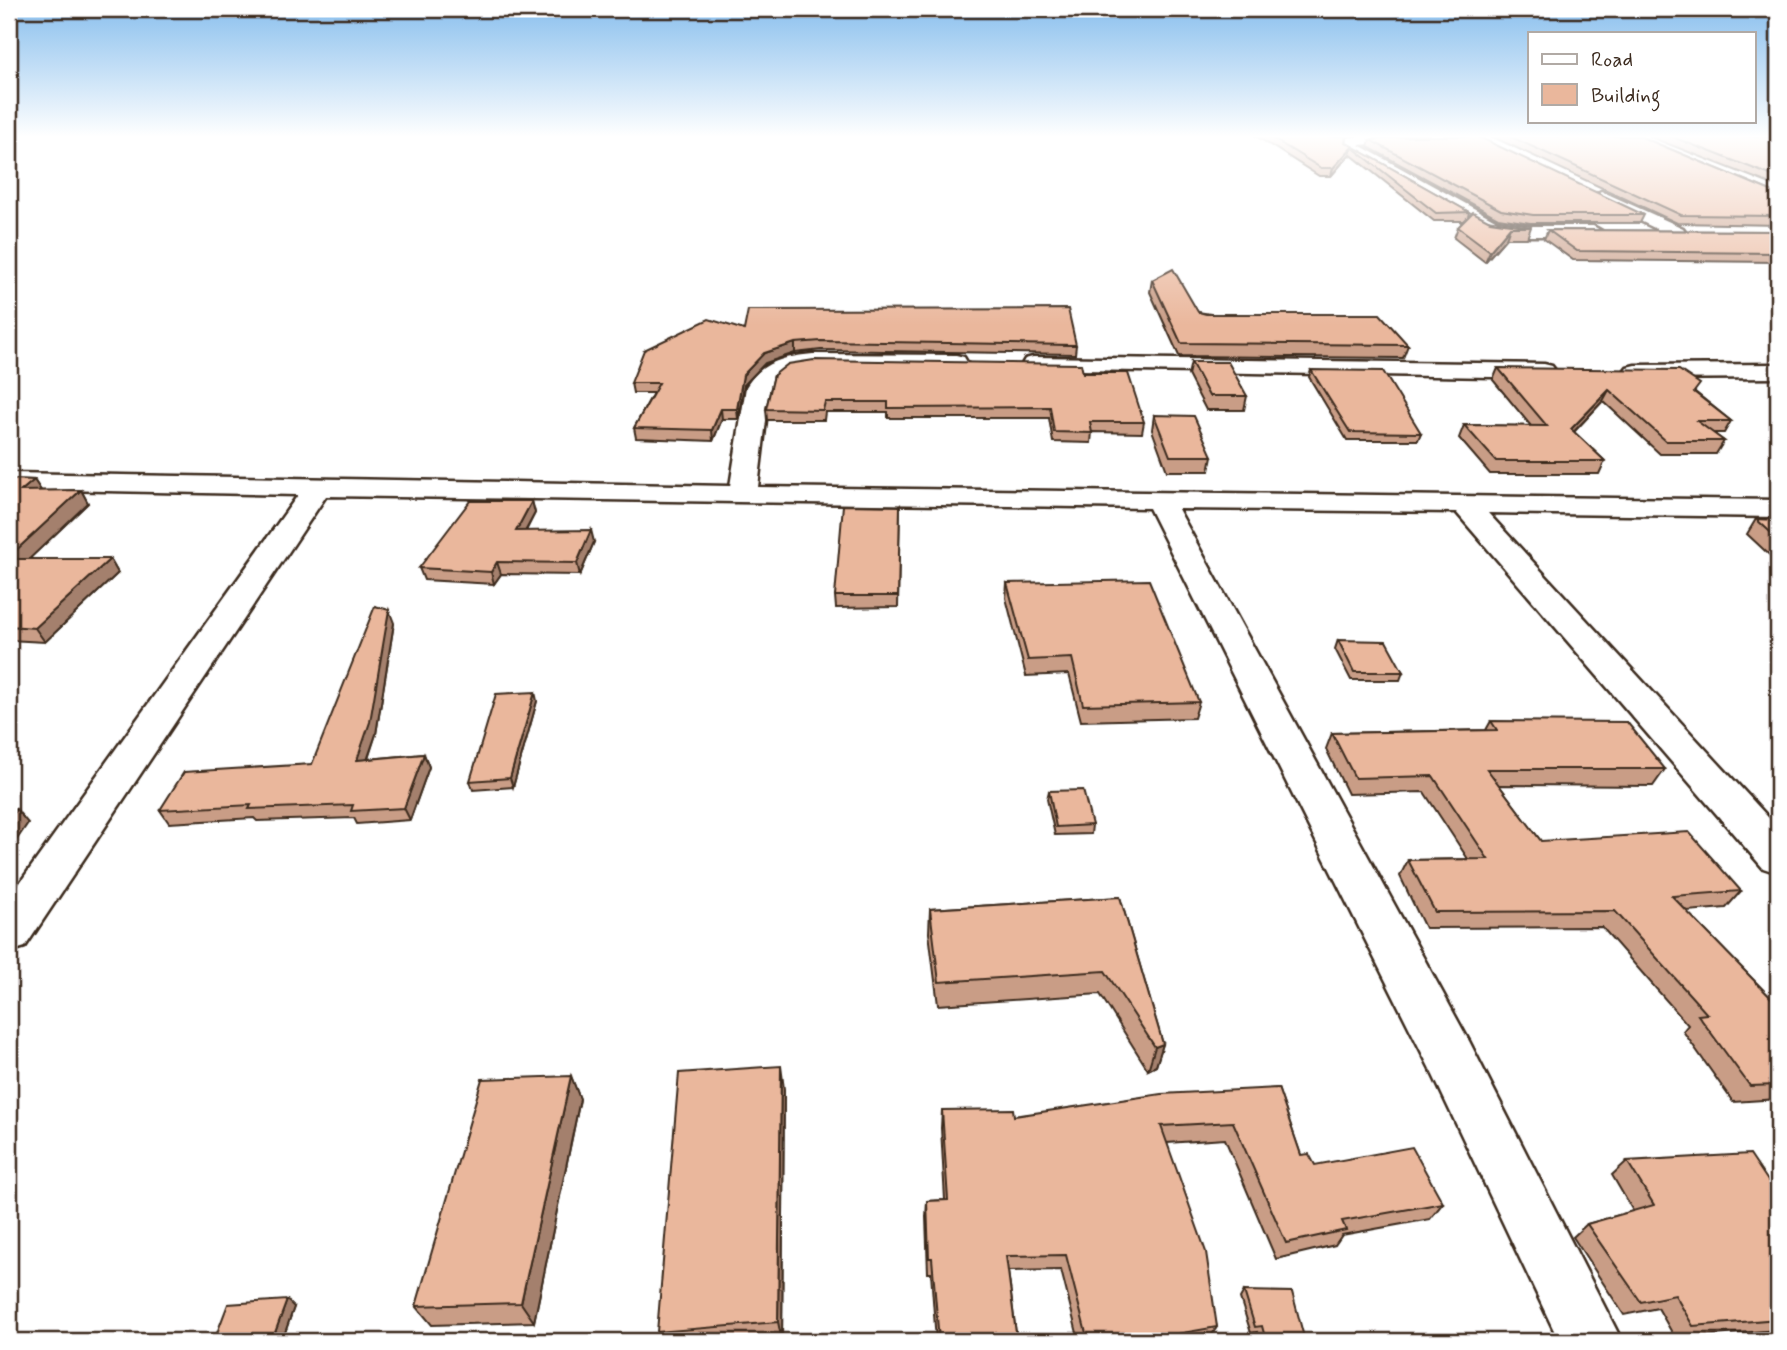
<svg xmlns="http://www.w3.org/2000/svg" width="1787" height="1350" viewBox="0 0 1787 1350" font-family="Mynerve,sans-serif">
<rect width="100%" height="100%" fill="#fff"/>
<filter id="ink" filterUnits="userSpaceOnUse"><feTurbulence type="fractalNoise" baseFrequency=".0143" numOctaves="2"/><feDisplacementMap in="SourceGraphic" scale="14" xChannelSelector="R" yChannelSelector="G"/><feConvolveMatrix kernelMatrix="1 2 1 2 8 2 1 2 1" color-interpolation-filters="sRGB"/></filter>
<g filter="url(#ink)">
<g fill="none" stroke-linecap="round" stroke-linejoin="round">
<g stroke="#3b2a1e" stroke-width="5">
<g id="street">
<path d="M 1359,136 L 1428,136 L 1421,140 L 1359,145 L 1497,221 L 1530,226 L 1593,226 L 1602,231 L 1593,236 L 1530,236 L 1486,229 L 1346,150 L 1344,147 L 1348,138 Z"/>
<path d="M 1601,191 L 1683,228 L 1686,232 L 1677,237 L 1671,236 L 1595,199 L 1593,196 Z"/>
<path d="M 813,354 L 956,355 L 964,357 L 967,362 L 964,367 L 956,369 L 813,368 L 782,374 L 770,387 L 758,487 L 1778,500 L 1778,517 L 1488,513 L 1778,828 L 1778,873 L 1763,868 L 1456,512 L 1178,509 L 1469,1041 L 1622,1341 L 1559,1341 L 1433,1075 L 1149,508 L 326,496 L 25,947 L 9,952 L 9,898 L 298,495 L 9,489 L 9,473 L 730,486 L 746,387 C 762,361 784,357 813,354 Z"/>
<path d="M 1033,357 L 1544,364 L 1552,366 L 1556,371 L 1552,376 L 1544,378 L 1025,369 L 1022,364 L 1025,359 Z"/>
<path d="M 1778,364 L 1778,378 L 1635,379 L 1627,377 L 1623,372 L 1627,367 L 1635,365 Z"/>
</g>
</g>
<use href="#street" fill="#fff" fill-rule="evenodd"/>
</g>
<g fill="#c99d86" stroke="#3b2a1e" stroke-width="2">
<path d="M 1256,136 L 1347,136 L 1346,137 L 1345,142 L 1469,212 L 1468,217 L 1531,227 L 1527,238 L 1506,238 L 1485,262 L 1454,238 L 1458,227 L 1464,221 L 1434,221 L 1350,154 L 1331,176 L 1319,176 Z"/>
<path d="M 1491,136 L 1639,136 L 1778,194 L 1778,225 L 1677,223 Z"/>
<path d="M 1648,136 L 1778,136 L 1778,187 Z"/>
<path d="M 1370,140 L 1644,215 L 1640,223 L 1530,223 L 1498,218 L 1368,147 Z"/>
<path d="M 1548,230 L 1778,231 L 1778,262 L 1573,260 L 1544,239 Z"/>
<path d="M 1152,280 L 1198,312 L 1408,345 L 1403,358 L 1179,356 L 1150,292 Z"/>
<path d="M 744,330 L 1076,345 L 1075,354 L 821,350 L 795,353 L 765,363 L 744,385 L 738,419 L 722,419 L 713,441 L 636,438 L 634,428 L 653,393 L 633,393 L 631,383 Z"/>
<path d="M 1191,362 L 1247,396 L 1244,410 L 1206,410 L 1188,375 Z"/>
<path d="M 1498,368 L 1695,392 L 1731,421 L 1724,433 L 1713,433 L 1724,441 L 1716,454 L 1660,454 L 1603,401 L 1574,432 L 1605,461 L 1599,474 L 1490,474 L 1459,438 L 1464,425 L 1531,426 L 1493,380 Z"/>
<path d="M 1311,370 L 1421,433 L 1418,440 L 1347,440 L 1309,377 Z"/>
<path d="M 1083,373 L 1144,422 L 1142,433 L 1092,432 L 1091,443 L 1053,442 L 1049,418 L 888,418 L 888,412 L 825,412 L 824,420 L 767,420 L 766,409 L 774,375 Z"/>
<path d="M 1154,415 L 1212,456 L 1209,471 L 1167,471 L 1152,430 Z"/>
<path d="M 9,479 L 34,480 L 41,491 L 81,490 L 88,503 L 29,559 L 110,559 L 118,573 L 45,642 L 9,640 Z"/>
<path d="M 532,501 L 535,513 L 526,531 L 594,542 L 580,575 L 501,574 L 494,584 L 424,580 L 419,568 Z"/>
<path d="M 900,506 L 898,607 L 836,608 L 835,596 Z"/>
<path d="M 1756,519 L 1778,520 L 1778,563 L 1747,534 Z"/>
<path d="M 1007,583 L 1199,702 L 1194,718 L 1081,721 L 1069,674 L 1026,676 L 1006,598 Z"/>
<path d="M 394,623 L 376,734 L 368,759 L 424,754 L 429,767 L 410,820 L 357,824 L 354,818 L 257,821 L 254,818 L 169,823 L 160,810 L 312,764 Z"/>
<path d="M 1338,640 L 1403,672 L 1400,680 L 1351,680 L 1335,649 Z"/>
<path d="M 537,701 L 513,787 L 473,790 L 470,781 Z"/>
<path d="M 1491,721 L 1665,769 L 1653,786 L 1499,785 L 1541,841 L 1741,891 L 1726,908 L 1686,911 L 1778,1005 L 1778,1099 L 1733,1102 L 1683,1031 L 1688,1025 L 1602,927 L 1425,928 L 1400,876 L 1408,860 L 1468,859 L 1424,792 L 1348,794 L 1326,749 L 1332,733 L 1486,730 Z"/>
<path d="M 1049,791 L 1092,825 L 1091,834 L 1055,835 L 1047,799 Z"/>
<path d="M 1120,897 L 1163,1044 L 1156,1066 L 1148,1070 L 1100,994 L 938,1005 L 929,933 L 930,909 Z"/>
<path d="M 571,1076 L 580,1099 L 534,1322 L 432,1325 L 416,1306 Z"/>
<path d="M 1278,1088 L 1301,1155 L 1315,1165 L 1443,1203 L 1430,1219 L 1342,1235 L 1335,1245 L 1276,1259 L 1225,1139 L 1167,1143 L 1217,1327 L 1208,1341 L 1079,1341 L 1061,1270 L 1008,1271 L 1017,1341 L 936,1341 L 931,1273 L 928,1273 L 926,1217 L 927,1201 L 945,1200 L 941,1128 L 942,1110 L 1014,1116 Z"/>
<path d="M 784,1089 L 782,1341 L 661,1341 L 657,1332 Z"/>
<path d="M 1627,1161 L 1778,1196 L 1778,1330 L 1675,1338 L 1658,1308 L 1624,1315 L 1573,1237 L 1587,1224 L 1633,1211 L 1612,1175 Z"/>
<path d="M 1244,1291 L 1305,1341 L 1259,1341 L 1257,1332 L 1251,1333 L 1240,1298 Z"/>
<path d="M 294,1307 L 282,1341 L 214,1341 Z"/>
</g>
<g fill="#a4806d" stroke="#3b2a1e" stroke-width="2">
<path d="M 1352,147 L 1350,154 L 1331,176 L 1333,168 Z"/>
<path d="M 1510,227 L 1506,238 L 1485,262 L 1490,251 Z"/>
<path d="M 795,343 L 795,353 L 765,363 L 744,385 L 738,419 L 737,409 L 743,375 L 764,353 Z"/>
<path d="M 1609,390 L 1603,401 L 1565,441 L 1571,429 Z"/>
<path d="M 721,409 L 722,419 L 713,441 L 712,430 Z"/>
<path d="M 34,480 L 42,492 L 21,491 Z"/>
<path d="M 81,490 L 88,503 L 22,566 L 13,553 Z"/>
<path d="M 532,501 L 535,513 L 519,543 L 516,531 Z"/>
<path d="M 591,530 L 594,542 L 580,575 L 577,563 Z"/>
<path d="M 110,559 L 118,573 L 45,642 L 35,628 Z"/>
<path d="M 497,562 L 501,574 L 494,584 L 491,572 Z"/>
<path d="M 389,610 L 394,623 L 376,734 L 363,772 L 357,760 Z"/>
<path d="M 535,692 L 537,701 L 513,787 L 510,778 Z"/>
<path d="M 424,754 L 429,767 L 410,820 L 404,808 Z"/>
<path d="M 16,809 L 28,823 L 9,851 L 9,820 Z"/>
<path d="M 1163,1044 L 1156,1066 L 1148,1070 L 1155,1047 Z"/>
<path d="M 781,1066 L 784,1089 L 782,1341 L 778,1322 Z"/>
<path d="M 571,1076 L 580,1099 L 534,1322 L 521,1303 Z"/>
<path d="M 287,1300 L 294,1307 L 282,1341 L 277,1341 L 273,1338 Z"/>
</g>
<g fill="#eab79c" stroke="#3b2a1e" stroke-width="2">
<path d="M 1269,136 L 1346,136 L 1345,142 L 1469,212 L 1436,213 L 1352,147 L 1333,168 L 1321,168 Z"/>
<path d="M 1413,136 L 1477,136 L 1644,215 L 1533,215 L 1501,210 L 1370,140 Z"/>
<path d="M 1509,136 L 1639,136 L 1778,194 L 1778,216 L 1681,215 Z"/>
<path d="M 1670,136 L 1778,136 L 1778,178 Z"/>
<path d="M 1473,212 L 1490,221 L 1531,227 L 1510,227 L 1490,251 L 1458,227 Z"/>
<path d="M 1548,230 L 1778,231 L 1778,253 L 1577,251 Z"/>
<path d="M 1173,269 L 1198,312 L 1206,314 L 1380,314 L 1408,345 L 1181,343 L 1152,280 Z"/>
<path d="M 1068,309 L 1076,345 L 821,341 L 795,343 L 764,353 L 743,375 L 737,409 L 721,409 L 712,430 L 634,428 L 659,383 L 631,383 L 644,350 L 709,319 L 744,330 L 748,310 Z"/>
<path d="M 814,360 L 1081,364 L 1083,373 L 1128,373 L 1144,422 L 1090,422 L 1092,433 L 1054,432 L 1050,407 L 888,408 L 888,402 L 825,402 L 823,410 L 766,409 L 774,375 L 788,364 Z"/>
<path d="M 1191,362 L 1228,362 L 1247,396 L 1209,396 Z"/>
<path d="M 1498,368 L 1679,370 L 1700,384 L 1694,392 L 1731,421 L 1697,421 L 1724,441 L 1666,441 L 1609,390 L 1571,429 L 1605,461 L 1496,461 L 1464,425 L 1547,426 Z"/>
<path d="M 1311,370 L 1383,371 L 1421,433 L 1350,432 Z"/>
<path d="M 1154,415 L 1194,416 L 1212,456 L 1170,456 Z"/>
<path d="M 9,479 L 34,480 L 21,491 L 81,490 L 13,553 L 9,553 Z"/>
<path d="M 470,501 L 532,501 L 516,531 L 591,530 L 577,563 L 497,562 L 491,572 L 419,568 Z"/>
<path d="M 843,505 L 900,506 L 898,596 L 835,596 Z"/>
<path d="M 1756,519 L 1778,520 L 1778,539 Z"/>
<path d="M 11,559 L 110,559 L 35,628 L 9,626 L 9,562 Z"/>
<path d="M 1149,580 L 1199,702 L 1083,705 L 1072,658 L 1028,660 L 1007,583 Z"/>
<path d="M 375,606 L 389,610 L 370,722 L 357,760 L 424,754 L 404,808 L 351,811 L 353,805 L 249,809 L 251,805 L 160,810 L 184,772 L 312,764 Z"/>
<path d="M 1338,640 L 1386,641 L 1403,672 L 1354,672 Z"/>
<path d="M 535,692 L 510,778 L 470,781 L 496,694 Z"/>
<path d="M 1491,721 L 1627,722 L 1665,769 L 1487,769 L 1541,841 L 1689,832 L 1741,891 L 1672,896 L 1778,1005 L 1778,1085 L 1750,1086 L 1698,1015 L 1707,1014 L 1615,911 L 1435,912 L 1408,860 L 1488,859 L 1433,776 L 1355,778 L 1332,733 L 1497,730 Z"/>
<path d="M 1083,790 L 1092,825 L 1056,827 L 1049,791 Z"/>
<path d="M 16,809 L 9,820 L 9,810 Z"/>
<path d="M 1120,897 L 1163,1044 L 1155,1047 L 1105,971 L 939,982 L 930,909 Z"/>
<path d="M 781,1066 L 778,1322 L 657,1332 L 679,1073 Z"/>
<path d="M 571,1076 L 521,1303 L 416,1306 L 482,1079 Z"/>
<path d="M 1278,1088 L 1301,1155 L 1309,1154 L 1315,1165 L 1412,1147 L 1443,1203 L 1342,1221 L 1346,1230 L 1286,1243 L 1233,1122 L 1161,1126 L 1206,1252 L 1217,1327 L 1137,1341 L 1088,1341 L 1066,1255 L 1006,1256 L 1017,1341 L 939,1341 L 932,1258 L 929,1258 L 927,1201 L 948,1200 L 942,1110 L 1013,1109 L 1014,1116 L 1161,1094 Z"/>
<path d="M 1750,1154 L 1778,1196 L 1778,1319 L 1693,1326 L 1675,1295 L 1641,1302 L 1587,1224 L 1654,1205 L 1627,1161 Z"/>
<path d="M 1244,1291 L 1292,1292 L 1305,1341 L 1266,1341 L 1262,1326 L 1255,1327 Z"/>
<path d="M 287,1300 L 273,1338 L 214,1341 L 228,1304 Z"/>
</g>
</g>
<linearGradient id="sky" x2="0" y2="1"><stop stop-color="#87beed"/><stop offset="0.42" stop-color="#fff"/><stop offset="1" stop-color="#fff" stop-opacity="0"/></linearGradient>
<rect width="1787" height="325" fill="url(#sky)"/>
<rect width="1787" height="1350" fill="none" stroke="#fff" stroke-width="35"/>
<rect x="18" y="18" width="1752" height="1315" fill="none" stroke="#3b2a1e" stroke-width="2.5" filter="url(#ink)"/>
<rect x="1528" y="32" width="228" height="91" fill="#ffffff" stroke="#b1aaa5" stroke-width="2"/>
<rect x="1542" y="54" width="35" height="10" fill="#ffffff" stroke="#b1aaa5" stroke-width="2"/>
<text x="1591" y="66" font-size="21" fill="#3b2a1e">Road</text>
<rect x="1542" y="84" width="35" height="21" fill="#eab79c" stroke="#b1aaa5" stroke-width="2"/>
<text x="1591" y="102" font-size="21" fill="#3b2a1e">Building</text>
</svg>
